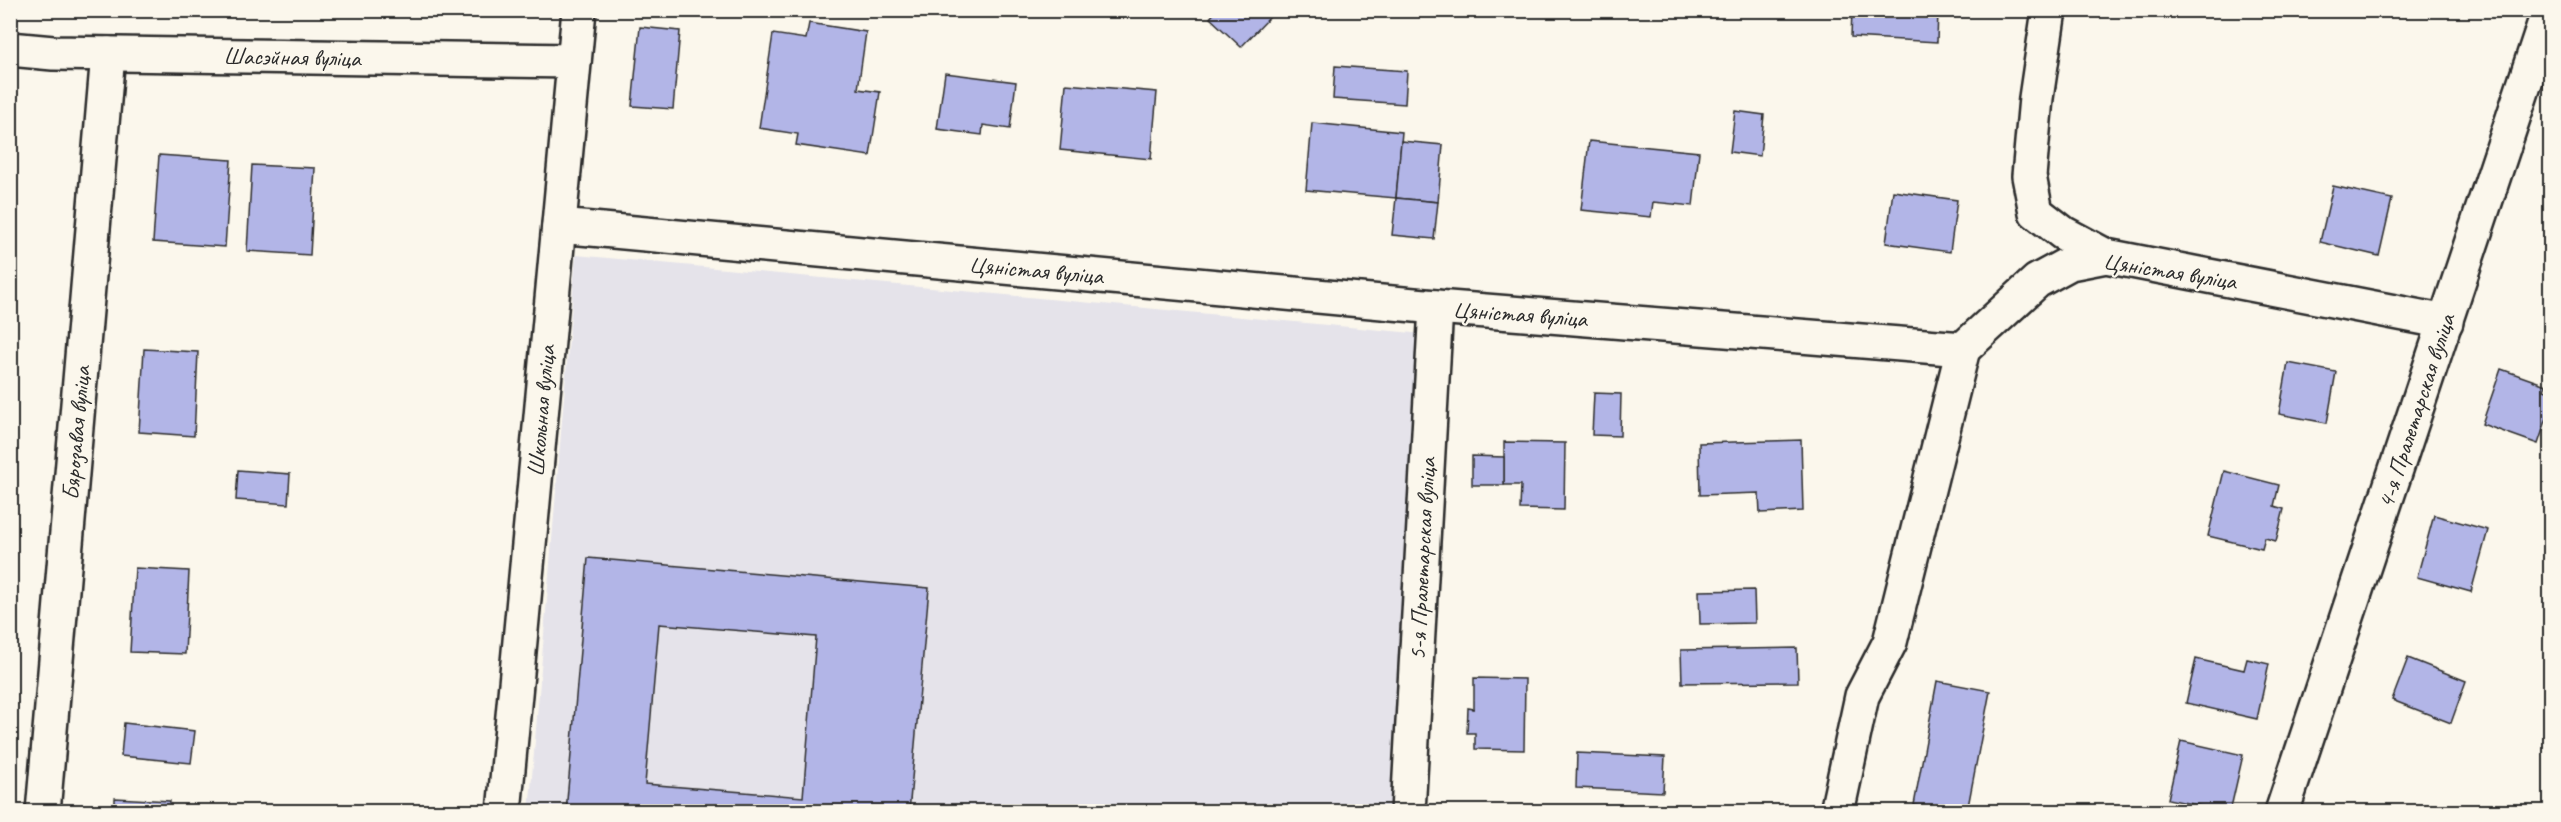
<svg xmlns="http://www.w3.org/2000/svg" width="2561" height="822" viewBox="0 0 2561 822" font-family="Caveat,sans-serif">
<rect width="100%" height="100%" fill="#fbf7ec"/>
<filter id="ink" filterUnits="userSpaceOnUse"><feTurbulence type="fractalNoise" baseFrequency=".0167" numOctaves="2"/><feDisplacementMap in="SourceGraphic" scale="12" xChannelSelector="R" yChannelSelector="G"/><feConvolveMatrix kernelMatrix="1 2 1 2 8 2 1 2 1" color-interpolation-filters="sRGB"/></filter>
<g filter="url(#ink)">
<path fill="#e5e3ea" d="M 576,255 L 1424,334 L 1392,811 L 529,812 Z"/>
<g fill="#b2b5e7" stroke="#2b2b2b" stroke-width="1.5" fill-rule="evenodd">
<path d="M 1109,10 L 1143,10 L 1143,16 Z"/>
<path d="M 1217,10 L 1268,10 L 1272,15 L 1241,47 L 1210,18 Z"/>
<path d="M 1852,10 L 1938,10 L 1937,42 L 1851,37 Z"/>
<path d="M 809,23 L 866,32 L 858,89 L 880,92 L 870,156 L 796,145 L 798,134 L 759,128 L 773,34 L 806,39 Z"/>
<path d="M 640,27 L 680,31 L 673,109 L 632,106 Z"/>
<path d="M 1335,66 L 1407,71 L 1405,104 L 1333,99 Z"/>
<path d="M 945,73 L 1016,82 L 1010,129 L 983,125 L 982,135 L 937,129 Z"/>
<path d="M 1066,84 L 1157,92 L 1151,159 L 1060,150 Z"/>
<path d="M 1735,111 L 1764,115 L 1760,156 L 1730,152 Z"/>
<path d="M 1312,123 L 1402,132 L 1396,198 L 1306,190 Z"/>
<path d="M 1401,141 L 1443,145 L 1438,202 L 1396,198 Z"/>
<path d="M 1589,141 L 1699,152 L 1693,206 L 1653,202 L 1651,217 L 1581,210 Z"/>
<path d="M 159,155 L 231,160 L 225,247 L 153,242 Z"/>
<path d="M 252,165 L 315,168 L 310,255 L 247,251 Z"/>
<path d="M 2333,186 L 2392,199 L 2379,256 L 2320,242 Z"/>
<path d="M 1893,191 L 1957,200 L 1950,252 L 1886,243 Z"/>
<path d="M 1396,198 L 1438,202 L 1434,239 L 1392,235 Z"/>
<path d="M 144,349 L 198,352 L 194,436 L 139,432 Z"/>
<path d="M 2288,363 L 2336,372 L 2327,423 L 2279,414 Z"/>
<path d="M 2501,369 L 2546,385 L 2544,390 L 2550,392 L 2550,409 L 2538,444 L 2482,424 Z"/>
<path d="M 1594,393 L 1621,394 L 1620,436 L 1592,435 Z"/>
<path d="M 1801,440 L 1803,511 L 1760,513 L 1759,493 L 1700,495 L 1699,443 Z"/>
<path d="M 1504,442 L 1565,443 L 1564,510 L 1520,509 L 1521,485 L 1504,485 Z"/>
<path d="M 1472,456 L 1504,457 L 1504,485 L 1472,485 Z"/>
<path d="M 238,470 L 290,474 L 288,504 L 236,500 Z"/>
<path d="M 2224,471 L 2279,485 L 2274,506 L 2284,509 L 2276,541 L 2265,538 L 2262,549 L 2208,536 Z"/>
<path d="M 2434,515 L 2488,530 L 2471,592 L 2417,577 Z"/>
<path d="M 588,558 L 929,588 L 909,812 L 566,812 ZM 659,624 L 816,637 L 803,797 L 645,784 Z"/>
<path d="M 135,568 L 189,571 L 185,654 L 130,652 Z"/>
<path d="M 1754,590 L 1755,623 L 1700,624 L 1699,591 Z"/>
<path d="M 1797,648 L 1798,682 L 1682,683 L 1681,650 Z"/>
<path d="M 2408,658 L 2466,681 L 2451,723 L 2392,700 Z"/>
<path d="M 2196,659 L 2244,670 L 2247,659 L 2269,664 L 2257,719 L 2186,703 Z"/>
<path d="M 1474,678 L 1525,679 L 1524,750 L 1475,749 L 1475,733 L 1467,733 L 1468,708 L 1474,709 Z"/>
<path d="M 1937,681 L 1990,691 L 1967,812 L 1949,812 L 1914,805 Z"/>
<path d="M 124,723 L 195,731 L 191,763 L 121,756 Z"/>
<path d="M 2181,741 L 2243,755 L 2230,812 L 2168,799 Z"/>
<path d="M 1577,753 L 1665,757 L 1663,792 L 1576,788 Z"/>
<path d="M 115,798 L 170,801 L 169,812 L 115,812 Z"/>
</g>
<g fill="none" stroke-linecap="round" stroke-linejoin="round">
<g stroke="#2b2b2b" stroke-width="38">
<g id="minor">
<path d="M 2049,10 L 2036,98 L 2029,176 L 2036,212 L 2063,233 L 2106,256"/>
<path d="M 10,49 L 53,53 L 574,61"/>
<path d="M 559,226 L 1436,307 L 1963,349 L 2037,281 L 2070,263 L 2106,256 L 2446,322"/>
<path d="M 43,812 L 108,54"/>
<path d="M 504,812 L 579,10"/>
<path d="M 1408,812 L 1436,307"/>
<path d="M 1837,812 L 1862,696 L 1890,642 L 1963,349"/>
<path d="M 2282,812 L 2549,10"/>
</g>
</g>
<use href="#minor" stroke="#fbf7ec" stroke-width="33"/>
</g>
</g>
<g text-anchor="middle" stroke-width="4.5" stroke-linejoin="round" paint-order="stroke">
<g font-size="24" fill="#2b2b2b" stroke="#fbf7ec">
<text transform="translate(292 57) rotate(1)" y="8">Шасэйная вуліца</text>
<text transform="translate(1036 270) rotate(5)" y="8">Цяністая вуліца</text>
<text transform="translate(2170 271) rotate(9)" y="8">Цяністая вуліца</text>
<text transform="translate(1520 314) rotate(4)" y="8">Цяністая вуліца</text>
<text transform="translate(541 411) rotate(-85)" y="8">Школьная вуліца</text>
<text transform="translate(2416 411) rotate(-72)" y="8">4-я Пралетарская вуліца</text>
<text transform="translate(76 433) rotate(-85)" y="8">Бярозавая вуліца</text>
<text transform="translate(1422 559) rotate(-87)" y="8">5-я Пралетарская вуліца</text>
</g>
</g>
<rect width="2561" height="822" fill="none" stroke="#fbf7ec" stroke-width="36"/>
<rect x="18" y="18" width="2525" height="786" fill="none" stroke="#2b2b2b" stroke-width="2" filter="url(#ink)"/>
</svg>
